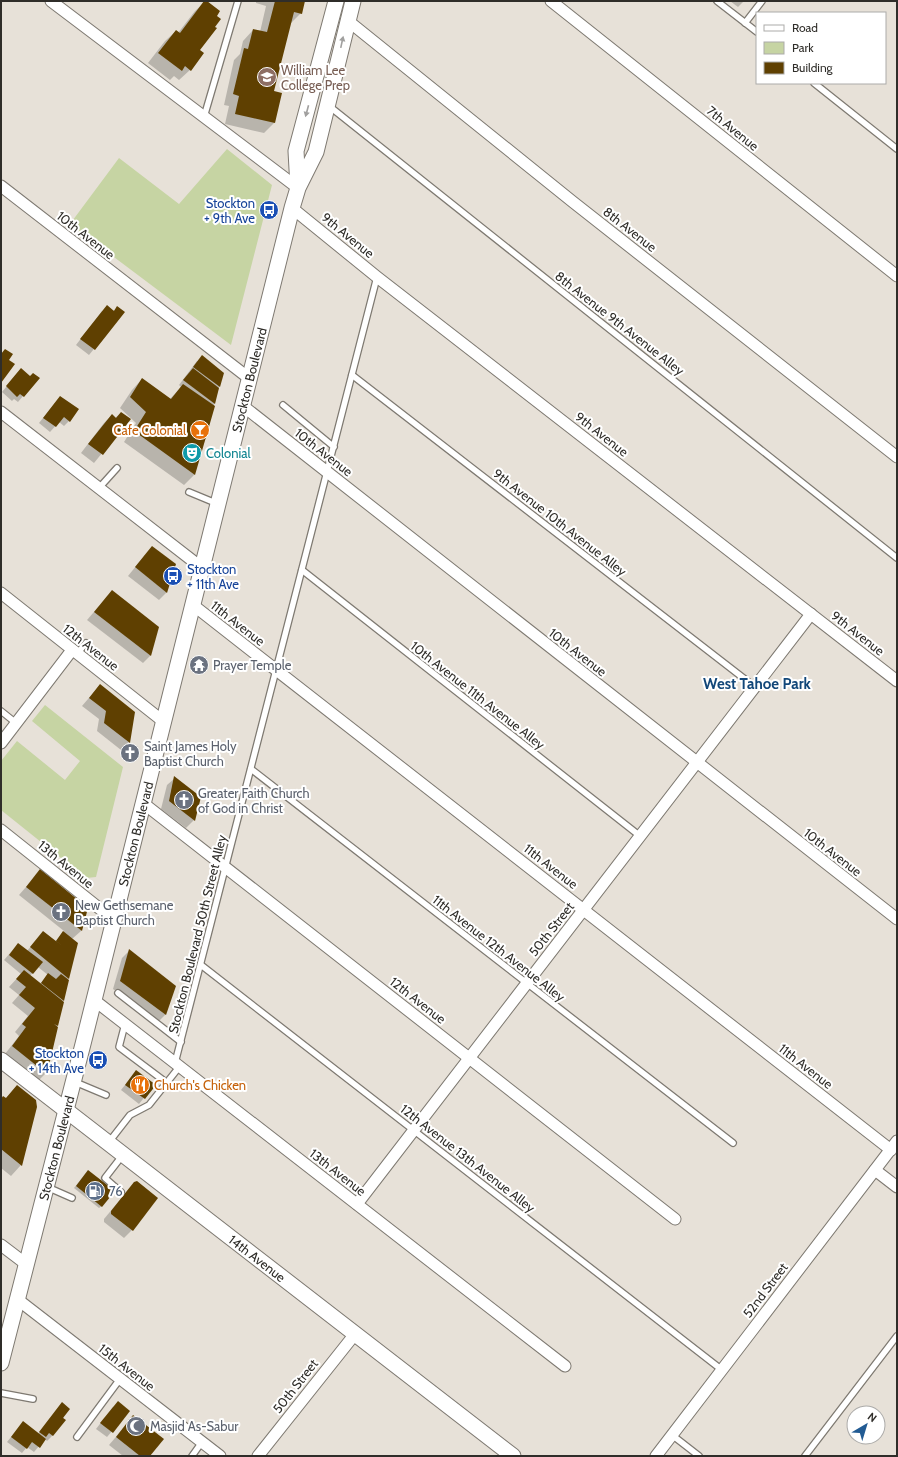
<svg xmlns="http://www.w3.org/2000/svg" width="898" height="1457" viewBox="0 0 898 1457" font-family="Cabin,sans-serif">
<rect width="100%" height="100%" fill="#e7e1d8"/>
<g fill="#c6d4a3">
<path d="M 227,149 L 272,185 L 231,345 L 70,224 L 119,158 L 179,204 Z"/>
<path d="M 45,705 L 123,767 L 96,877 L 86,878 L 1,810 L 1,761 L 17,741 L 65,780 L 80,761 L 32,721 Z"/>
</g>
<g fill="#0003" fill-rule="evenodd">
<path d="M 206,1 L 199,51 L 190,70 L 179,80 L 174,76 L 170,80 L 148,63 L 165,41 L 176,31 L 178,33 L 195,11 Z"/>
<path d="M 256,1 L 304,1 L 301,13 L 290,24 L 273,91 L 281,94 L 274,123 L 264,133 L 225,124 L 229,106 L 224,105 L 234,60 L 240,54 L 243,41 L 253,30 L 260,32 L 266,6 L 256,3 Z"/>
<path d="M 730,1 L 744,1 L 738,7 Z"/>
<path d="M 118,307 L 124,312 L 89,355 L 76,345 L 102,311 L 113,311 Z"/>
<path d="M 197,361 L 223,373 L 194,475 L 184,485 L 124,442 L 136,423 L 120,408 L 132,390 L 142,379 L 170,399 L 181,387 L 179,385 Z"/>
<path d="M 16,375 L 38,378 L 18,402 L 14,399 L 12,401 L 2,392 Z"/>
<path d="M 55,403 L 69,421 L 64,426 L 59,422 L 50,432 L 39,423 Z"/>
<path d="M 121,413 L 129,420 L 94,463 L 81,453 L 104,423 L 112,415 L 115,418 Z"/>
<path d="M 145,555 L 175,565 L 166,593 L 159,600 L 128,576 Z"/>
<path d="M 112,591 L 158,627 L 150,656 L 143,663 L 87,620 Z"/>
<path d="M 100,685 L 134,712 L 129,742 L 121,750 L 97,731 L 99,719 L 82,706 Z"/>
<path d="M 175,778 L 194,820 L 186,828 L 161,809 L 167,785 Z"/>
<path d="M 40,871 L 87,908 L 81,931 L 72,939 L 68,978 L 46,1073 L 38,1081 L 5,1054 L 19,1036 L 15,1032 L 28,1016 L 12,1003 L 19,995 L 9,987 L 21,974 L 4,960 L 18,944 L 27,951 L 43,932 L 55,942 L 64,931 L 19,895 ZM 38,967 L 48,975 L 40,984 L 30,976 Z"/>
<path d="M 129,951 L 174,986 L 165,1015 L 158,1022 L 113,989 L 122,958 Z"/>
<path d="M 136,1071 L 154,1085 L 139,1104 L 121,1090 Z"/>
<path d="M 17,1087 L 36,1107 L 21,1165 L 11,1176 L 1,1168 L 1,1100 L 5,1099 Z"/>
<path d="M 86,1173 L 102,1206 L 99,1208 L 74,1188 Z"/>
<path d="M 134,1183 L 132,1230 L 124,1238 L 104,1222 L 104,1219 Z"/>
<path d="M 113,1407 L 129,1411 L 107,1437 L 96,1429 Z"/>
<path d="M 58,1409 L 65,1420 L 52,1436 L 47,1441 L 45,1439 L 34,1452 L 27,1447 L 22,1453 L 7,1442 L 23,1422 L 38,1434 Z"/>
<path d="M 133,1417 L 149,1456 L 123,1456 L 109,1445 Z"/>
</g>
<g fill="#5f4001">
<path d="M 204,1 L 207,1 L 220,11 L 217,16 L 221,19 L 215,27 L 217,28 L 200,50 L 204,53 L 191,71 L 185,66 L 182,71 L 158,53 L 176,30 L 180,33 Z"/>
<path d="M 275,1 L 305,1 L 302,14 L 294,12 L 274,91 L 282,93 L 275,123 L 235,114 L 239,96 L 233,94 L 244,48 L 248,49 L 253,29 L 267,32 Z"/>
<path d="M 107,305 L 114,311 L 117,306 L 125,312 L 95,350 L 80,339 Z"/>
<path d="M 5,349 L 13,354 L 9,360 L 15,364 L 1,383 L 1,354 Z"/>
<path d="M 202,355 L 224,373 L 220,387 L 193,367 Z"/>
<path d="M 21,368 L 30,376 L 33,373 L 40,378 L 24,397 L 20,394 L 17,397 L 6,386 Z"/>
<path d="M 193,368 L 219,388 L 215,404 L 183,380 Z"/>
<path d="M 142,378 L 171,399 L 183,384 L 215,406 L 195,475 L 134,431 L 146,412 L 130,397 Z"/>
<path d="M 60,396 L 79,409 L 70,422 L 64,417 L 56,427 L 43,418 Z"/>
<path d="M 121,412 L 131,419 L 103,455 L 88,444 L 112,414 L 116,418 Z"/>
<path d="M 152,546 L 176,564 L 167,593 L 135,567 Z"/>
<path d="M 112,590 L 159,627 L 151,656 L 94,612 Z"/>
<path d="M 100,684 L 135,712 L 130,743 L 104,723 L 106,711 L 89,698 Z"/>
<path d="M 174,776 L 201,797 L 195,821 L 169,801 Z"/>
<path d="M 40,869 L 88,908 L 82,931 L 26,887 Z"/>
<path d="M 43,931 L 61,945 L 56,941 L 63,931 L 78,943 L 69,979 L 30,947 Z"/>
<path d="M 18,943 L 43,962 L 33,974 L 9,955 Z"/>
<path d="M 129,949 L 176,986 L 166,1015 L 120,981 Z"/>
<path d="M 24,970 L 64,1002 L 58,1026 L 54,1024 L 58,1027 L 47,1074 L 12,1046 L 26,1027 L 22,1024 L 35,1008 L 19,995 L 26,987 L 16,979 Z"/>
<path d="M 48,973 L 56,979 L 61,974 L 69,980 L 64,1001 L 41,983 Z"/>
<path d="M 136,1070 L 156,1085 L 145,1099 L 125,1085 Z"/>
<path d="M 17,1085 L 36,1100 L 37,1107 L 22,1166 L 1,1149 L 1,1099 L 3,1096 L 6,1098 Z"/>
<path d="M 88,1170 L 115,1191 L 102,1207 L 76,1186 Z"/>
<path d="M 137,1181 L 158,1198 L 133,1231 L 111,1214 L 111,1211 L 134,1182 Z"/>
<path d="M 118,1401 L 130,1411 L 113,1433 L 100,1423 Z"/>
<path d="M 62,1402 L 70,1409 L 63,1418 L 66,1420 L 53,1436 L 49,1433 L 46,1437 L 39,1432 Z"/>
<path d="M 133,1415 L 164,1439 L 150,1456 L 140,1456 L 116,1437 Z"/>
<path d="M 23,1421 L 46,1439 L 40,1448 L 32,1442 L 27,1449 L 11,1437 Z"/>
</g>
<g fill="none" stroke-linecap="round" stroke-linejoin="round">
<g stroke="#7e7971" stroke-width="8">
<g id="lane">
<path d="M 717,1 L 757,32"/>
<path d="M 745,23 L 762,1"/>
<path d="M 814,83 L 897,149"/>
<path d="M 329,106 L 897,558"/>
<path d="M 204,117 L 238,1"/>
<path d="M 352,375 L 755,687"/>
<path d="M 283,405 L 334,447"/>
<path d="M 99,488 L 117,468"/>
<path d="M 189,492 L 218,504"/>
<path d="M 302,570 L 640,836"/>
<path d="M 77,654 L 86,643"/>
<path d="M 1,711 L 16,723"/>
<path d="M 251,769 L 733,1143"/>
<path d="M 201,965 L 722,1370"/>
<path d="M 118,993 L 181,1042"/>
<path d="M 125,1024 L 119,1047 L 167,1083"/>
<path d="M 175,1063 L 377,277"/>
<path d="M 75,1082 L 106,1095"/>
<path d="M 109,1142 L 130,1115 L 149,1105 L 180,1066"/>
<path d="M 47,1187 L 72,1198"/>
<path d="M 121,1192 L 105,1178 L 122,1156"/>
<path d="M 1,1393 L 33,1399"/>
<path d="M 672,1435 L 699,1456"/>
<path d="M 77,1437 L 120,1379"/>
<path d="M 192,1456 L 202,1442"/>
<path d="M 805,1456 L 897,1336"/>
</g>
</g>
<g stroke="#7e7971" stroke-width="13">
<g id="street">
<path d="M 51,1 L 298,188"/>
<path d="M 551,1 L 897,276"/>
<path d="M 347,20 L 573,202 L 897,457"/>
<path d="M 1,186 L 250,379"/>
<path d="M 292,208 L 377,277 L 897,681"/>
<path d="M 243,406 L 897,919"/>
<path d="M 1,412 L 202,568"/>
<path d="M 1,593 L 164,722"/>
<path d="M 193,605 L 891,1150"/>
<path d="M 1,743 L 72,650"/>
<path d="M 143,803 L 675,1219"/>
<path d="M 1,830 L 114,920"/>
<path d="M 94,1000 L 565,1366"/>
<path d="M 875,1170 L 897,1187"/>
<path d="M 357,1204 L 811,614"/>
<path d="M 1,1245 L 26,1264"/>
<path d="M 17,1299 L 220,1456"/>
<path d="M 258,1456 L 355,1334"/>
<path d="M 656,1456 L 897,1141"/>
</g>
</g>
<g stroke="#7e7971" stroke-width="17">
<g id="secondary">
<path d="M 298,187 L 296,151 L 336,1"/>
<path id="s1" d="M 1,1060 L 513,1456"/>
<path id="s2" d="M 1,1363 L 83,1044 L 292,208 L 298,188 L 316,152 L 353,1"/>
</g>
</g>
<use href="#lane" stroke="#fff" stroke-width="5.5"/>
<use href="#street" stroke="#fff" stroke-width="11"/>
<use href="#secondary" stroke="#fff" stroke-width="15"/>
</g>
<defs><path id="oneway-solid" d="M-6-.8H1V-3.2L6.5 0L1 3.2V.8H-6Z"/></defs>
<g fill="#a1a09f">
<use href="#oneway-solid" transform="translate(342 42) rotate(-78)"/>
<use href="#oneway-solid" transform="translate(307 111) rotate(105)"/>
</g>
<defs>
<g id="school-disc" transform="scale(1)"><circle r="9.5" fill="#8d6e63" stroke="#fff"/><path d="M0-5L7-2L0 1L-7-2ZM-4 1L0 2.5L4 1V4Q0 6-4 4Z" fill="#fff"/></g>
<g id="bus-disc" transform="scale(1)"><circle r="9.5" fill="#1a4fb4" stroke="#fff"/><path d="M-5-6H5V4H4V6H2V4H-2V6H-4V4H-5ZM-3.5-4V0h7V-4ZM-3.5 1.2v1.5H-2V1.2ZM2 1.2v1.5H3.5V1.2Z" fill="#fff"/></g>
<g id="bar-disc" transform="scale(1)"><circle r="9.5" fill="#e8710a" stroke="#fff"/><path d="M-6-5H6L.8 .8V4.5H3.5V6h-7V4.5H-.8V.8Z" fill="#fff"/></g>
<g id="theatre-disc" transform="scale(1)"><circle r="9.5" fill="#0f9aa8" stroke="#fff"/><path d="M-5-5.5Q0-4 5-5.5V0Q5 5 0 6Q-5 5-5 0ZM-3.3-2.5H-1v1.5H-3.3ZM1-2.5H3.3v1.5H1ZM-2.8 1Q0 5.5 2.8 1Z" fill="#fff"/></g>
<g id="temple-disc" transform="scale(1)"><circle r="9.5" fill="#6b7280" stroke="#fff"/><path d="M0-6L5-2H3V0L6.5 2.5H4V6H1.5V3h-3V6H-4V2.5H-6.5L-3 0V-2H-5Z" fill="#fff"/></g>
<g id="church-disc" transform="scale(1)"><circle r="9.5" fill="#6b7280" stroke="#fff"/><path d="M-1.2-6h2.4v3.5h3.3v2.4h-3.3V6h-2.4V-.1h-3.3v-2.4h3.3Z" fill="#fff"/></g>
<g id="restaurant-disc" transform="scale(1)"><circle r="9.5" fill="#e8710a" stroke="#fff"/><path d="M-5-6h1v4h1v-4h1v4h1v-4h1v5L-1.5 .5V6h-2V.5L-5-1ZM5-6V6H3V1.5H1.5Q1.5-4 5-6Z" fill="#fff"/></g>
<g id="fuel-disc" transform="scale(1)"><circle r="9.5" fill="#5c6f8a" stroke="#fff"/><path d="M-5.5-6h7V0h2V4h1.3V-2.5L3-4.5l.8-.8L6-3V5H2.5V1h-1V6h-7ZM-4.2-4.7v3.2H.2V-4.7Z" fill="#fff"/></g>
<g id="mosque-disc" transform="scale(1)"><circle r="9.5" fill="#6b7280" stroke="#fff"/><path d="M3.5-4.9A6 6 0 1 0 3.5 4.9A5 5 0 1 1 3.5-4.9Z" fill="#fff"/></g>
</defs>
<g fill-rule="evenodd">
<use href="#school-disc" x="267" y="77"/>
<use href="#bus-disc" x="269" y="210"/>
<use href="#bar-disc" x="200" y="430"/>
<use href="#theatre-disc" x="192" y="453"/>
<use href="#bus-disc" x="173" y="576"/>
<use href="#temple-disc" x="199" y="665"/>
<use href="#church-disc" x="130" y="753"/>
<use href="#church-disc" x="184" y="800"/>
<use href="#church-disc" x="61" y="912"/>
<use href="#bus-disc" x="98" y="1060"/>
<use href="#restaurant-disc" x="140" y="1085"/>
<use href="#fuel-disc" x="95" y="1191"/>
<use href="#mosque-disc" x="136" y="1426"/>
</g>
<g text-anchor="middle" stroke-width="4" stroke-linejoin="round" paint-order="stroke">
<g font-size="13" fill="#785e54" stroke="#fff" text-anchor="start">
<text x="281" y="75">William Lee<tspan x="281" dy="15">College Prep</tspan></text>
</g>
<g font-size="13" fill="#2f2d29" stroke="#fff">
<text transform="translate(733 128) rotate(39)" y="5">7th Avenue</text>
<text transform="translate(630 229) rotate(38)" y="5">8th Avenue</text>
<text transform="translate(86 235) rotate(38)" y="5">10th Avenue</text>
<text transform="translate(348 235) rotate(39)" y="5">9th Avenue</text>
<text transform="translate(620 323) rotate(38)" y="5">8th Avenue 9th Avenue Alley</text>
<text dy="5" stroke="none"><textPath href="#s2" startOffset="1014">Stockton Boulevard</textPath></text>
<text transform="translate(602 434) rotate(38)" y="5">9th Avenue</text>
<text transform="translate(324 452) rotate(38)" y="5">10th Avenue</text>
<text transform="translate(560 522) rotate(38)" y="5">9th Avenue 10th Avenue Alley</text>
<text transform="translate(238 623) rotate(38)" y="5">11th Avenue</text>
<text transform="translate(858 633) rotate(38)" y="5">9th Avenue</text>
<text transform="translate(91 647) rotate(38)" y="5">12th Avenue</text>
<text transform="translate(578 652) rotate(38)" y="5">10th Avenue</text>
<text transform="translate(478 695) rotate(38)" y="5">10th Avenue 11th Avenue Alley</text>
<text dy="5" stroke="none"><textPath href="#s2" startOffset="546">Stockton Boulevard</textPath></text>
<text transform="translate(833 852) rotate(38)" y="5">10th Avenue</text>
<text transform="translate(66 864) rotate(39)" y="5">13th Avenue</text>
<text transform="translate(551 866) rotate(38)" y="5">11th Avenue</text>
<text transform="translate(551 929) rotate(-52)" y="5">50th Street</text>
<text transform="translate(197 934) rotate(-76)" y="5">Stockton Boulevard 50th Street Alley</text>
<text transform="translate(499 948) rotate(38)" y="5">11th Avenue 12th Avenue Alley</text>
<text transform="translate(418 1000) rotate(38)" y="5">12th Avenue</text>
<text transform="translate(806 1066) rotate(38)" y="5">11th Avenue</text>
<text dy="5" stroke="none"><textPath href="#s2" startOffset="222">Stockton Boulevard</textPath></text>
<text transform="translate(468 1158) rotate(38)" y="5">12th Avenue 13th Avenue Alley</text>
<text transform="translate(338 1172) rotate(38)" y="5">13th Avenue</text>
<text dy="5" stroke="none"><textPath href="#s1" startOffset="324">14th Avenue</textPath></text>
<text transform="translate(765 1290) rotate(-53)" y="5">52nd Street</text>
<text transform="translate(127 1367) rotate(38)" y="5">15th Avenue</text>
<text transform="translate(295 1386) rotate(-52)" y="5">50th Street</text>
</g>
<g font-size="13" fill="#164399" stroke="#fff" text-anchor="end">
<text x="255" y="208">Stockton<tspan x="255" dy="15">+ 9th Ave</tspan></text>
<text x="187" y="574" text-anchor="start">Stockton<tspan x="187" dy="15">+ 11th Ave</tspan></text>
<text x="84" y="1058">Stockton<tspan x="84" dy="15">+ 14th Ave</tspan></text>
</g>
<g font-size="13" fill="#c56008" stroke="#fff" text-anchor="end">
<text x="186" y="435">Cafe Colonial</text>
<text x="154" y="1090" text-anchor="start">Church's Chicken</text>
</g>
<g font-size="13" fill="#0d838f" stroke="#fff" text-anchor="start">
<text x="206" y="458">Colonial</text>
</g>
<g font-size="13" fill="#5b616d" stroke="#fff" text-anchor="start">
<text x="213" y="670">Prayer Temple</text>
<text x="144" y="751">Saint James Holy<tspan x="144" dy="15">Baptist Church</tspan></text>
<text x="198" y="798">Greater Faith Church<tspan x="198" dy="15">of God in Christ</tspan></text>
<text x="75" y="910">New Gethsemane<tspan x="75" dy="15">Baptist Church</tspan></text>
<text x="150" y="1431">Masjid As-Sabur</text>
</g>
<g font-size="13" fill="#4e5e75" stroke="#fff" text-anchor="start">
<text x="109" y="1196">76</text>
</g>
<g font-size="15" font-weight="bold" fill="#124779" stroke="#fff">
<text x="757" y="689">West Tahoe Park</text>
</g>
</g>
<rect width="898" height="1457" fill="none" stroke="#2f2d29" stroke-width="4"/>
<rect x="756" y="12" width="130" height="72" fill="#ffffff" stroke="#acaba9"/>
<rect x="764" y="25" width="20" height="6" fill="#ffffff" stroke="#acaba9"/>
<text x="792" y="32" font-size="12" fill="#2f2d29">Road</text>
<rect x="764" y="42" width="20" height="12" fill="#c6d4a3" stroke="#acaba9"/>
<text x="792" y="52" font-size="12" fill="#2f2d29">Park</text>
<rect x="764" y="62" width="20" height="12" fill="#5f4001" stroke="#acaba9"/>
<text x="792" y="72" font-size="12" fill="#2f2d29">Building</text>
<g transform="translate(866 1425) rotate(38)"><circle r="19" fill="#ffffff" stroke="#acaba9"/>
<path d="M0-3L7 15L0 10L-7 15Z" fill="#225b93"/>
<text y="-6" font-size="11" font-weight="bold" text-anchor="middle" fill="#2f2d29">N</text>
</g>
</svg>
